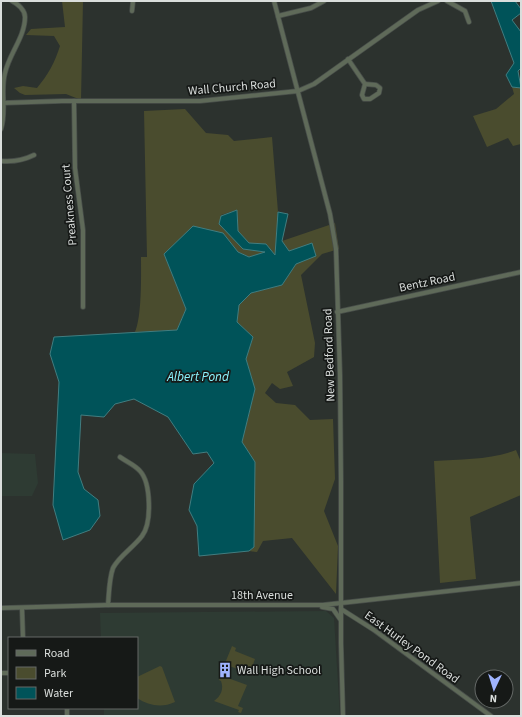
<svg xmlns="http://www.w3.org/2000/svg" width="522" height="717" viewBox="0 0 522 717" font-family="'Source Sans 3',sans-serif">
<rect width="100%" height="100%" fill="#2c322e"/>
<g fill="#2e3b33">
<path d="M 1,453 L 35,454 L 38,483 L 32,496 L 1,496 Z"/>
<path d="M 326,611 L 334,618 L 340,716 L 104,716 L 104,708 L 137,708 L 137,638 L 101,638 L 100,613 Z"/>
</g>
<g fill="#4a4c2e">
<path d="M 62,1 L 83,1 L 81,100 L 66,94 L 25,95 L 20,93 L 14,88 L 23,86 L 37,88 C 48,75 55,62 60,46 L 54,36 L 26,35 L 31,29 L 65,27 Z"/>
<path d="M 512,87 L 521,88 L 521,144 L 513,146 L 508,138 L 487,147 L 473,116 L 496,109 L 514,94 Z"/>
<path d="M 185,109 L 206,133 L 228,135 L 234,141 L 272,137 L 278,212 L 275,255 L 266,244 L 249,244 L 238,231 L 237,210 L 221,215 L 243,249 L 266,252 L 249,257 L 238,252 L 223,233 L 164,254 L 186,309 L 177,330 L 135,332 C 142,316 141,276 141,257 L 147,257 L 144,111 Z"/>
<path d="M 335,223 L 339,249 L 322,254 L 301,275 L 315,343 L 314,357 L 287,372 L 293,386 L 280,389 L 272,383 L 265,393 L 276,403 L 295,405 L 310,420 L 333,419 L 335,479 L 324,511 L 338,546 L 336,594 L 292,538 L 263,541 L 257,552 L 249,551 L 254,547 L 255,463 L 242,442 L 255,389 L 246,359 L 253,337 L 237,322 L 239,305 L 251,293 L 282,285 L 296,264 L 282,241 Z"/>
<path d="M 516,450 L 521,462 L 521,495 L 470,517 L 476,579 L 440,583 L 434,461 C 461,459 491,460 516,450 Z"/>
<path d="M 232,646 L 236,648 L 235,651 L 255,659 L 250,673 L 229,666 L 227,670 L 223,668 Z"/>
<path d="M 160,666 L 162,667 L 175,702 C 162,708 149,706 137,698 L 137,677 Z"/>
<path d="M 222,671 L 226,672 L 225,677 L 247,685 L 238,706 L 243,708 L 241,713 L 238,712 L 239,710 L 214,701 C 221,696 224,689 221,681 L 219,680 Z"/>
</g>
<g fill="#005359" stroke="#417d80">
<path d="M 491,1 L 515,1 L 521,9 L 521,13 L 512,20 L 521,32 L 521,68 L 518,71 L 521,88 L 512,87 L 506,75 L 514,63 Z"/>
<path d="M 237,210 L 238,231 L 249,243 L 266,244 L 275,255 L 278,212 L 288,214 L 282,241 L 289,251 L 312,243 L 316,256 L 296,264 L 282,285 L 251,293 L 239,305 L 237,322 L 253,337 L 246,359 L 255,389 L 242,442 L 255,462 L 254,547 L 249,551 L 199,556 L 197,526 L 189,510 L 194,484 L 214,463 L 207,452 L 193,454 L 168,417 L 134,399 L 115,404 L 104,417 L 81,415 L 78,472 L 84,489 L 98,500 L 100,516 L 90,530 L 63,540 L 53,505 L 59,382 L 50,354 L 54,337 L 177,330 L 186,309 L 164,254 L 193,226 L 223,233 L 238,252 L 249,257 L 265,252 L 243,249 L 219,224 L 221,216 Z"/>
</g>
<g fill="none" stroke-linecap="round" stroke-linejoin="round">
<g stroke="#484e4a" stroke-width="5.5">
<g id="minor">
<path d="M 274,1 L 330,214 L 336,249 L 340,375 L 341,481 L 341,643 L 343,716"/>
<path d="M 447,1 L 465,11 L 469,22"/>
<path d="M 132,11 L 133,1"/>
<path d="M 278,16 L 311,8 L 324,1"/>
<path d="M 348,59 L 365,84"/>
<path d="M 365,84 L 376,85 L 380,88 L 379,93 L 370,99 L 364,99 L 362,95 Z"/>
<path d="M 74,101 L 75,168 L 83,230 L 83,307"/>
<path d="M 1,103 L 62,101 L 200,101 L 298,91 L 314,84 L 418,10 L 438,1"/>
<path d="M 1,129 C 7,110 0,91 5,73 C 9,54 25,37 25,17 C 25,10 18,4 12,1"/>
<path d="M 1,161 C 12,162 24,160 34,155"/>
<path d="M 337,312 L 521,272"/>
<path d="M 108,605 C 109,594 109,579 113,568 C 119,556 134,547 142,536 C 152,523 151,483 140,471 C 135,465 127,462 120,457"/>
<path d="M 322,607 L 333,609 L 340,619"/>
<path d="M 1,608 L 108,605 L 323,605 L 521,583"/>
<path d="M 22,608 L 23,638"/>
<path d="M 341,609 L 374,630 L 491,716"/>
<path d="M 1,673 L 9,673"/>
<path d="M 67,708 L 67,716"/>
</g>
</g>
<use href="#minor" stroke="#5f6a59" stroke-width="4"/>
</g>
<defs>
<g id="building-bare" transform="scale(1.2)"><path d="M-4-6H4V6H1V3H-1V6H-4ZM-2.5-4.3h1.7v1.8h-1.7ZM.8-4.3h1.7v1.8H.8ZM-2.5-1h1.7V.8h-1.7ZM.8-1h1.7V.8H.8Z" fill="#9fb3fd" stroke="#161917" stroke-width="2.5" paint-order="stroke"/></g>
</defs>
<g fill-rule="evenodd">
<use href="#building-bare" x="225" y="670"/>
</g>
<g text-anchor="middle" stroke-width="3.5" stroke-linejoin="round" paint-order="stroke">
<g font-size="12" fill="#dadedc" stroke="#161917">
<text transform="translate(232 87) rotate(-5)" y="4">Wall Church Road</text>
<text transform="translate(69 205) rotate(-95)" y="4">Preakness Court</text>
<text transform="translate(427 282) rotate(-12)" y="4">Bentz Road</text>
<text transform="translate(329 355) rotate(-92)" y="4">New Bedford Road</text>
<text x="262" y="599">18th Avenue</text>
<text transform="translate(412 647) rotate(36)" y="4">East Hurley Pond Road</text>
</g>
<g font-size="12" fill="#dadedc" stroke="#161917" text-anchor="start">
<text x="237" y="674">Wall High School</text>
</g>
<g font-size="13" font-style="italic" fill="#8bf4fe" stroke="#161917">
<text x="198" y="381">Albert Pond</text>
</g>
</g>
<rect width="522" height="717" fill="none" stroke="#dadedc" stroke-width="4"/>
<rect x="8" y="637" width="130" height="72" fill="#161917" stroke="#646866"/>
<rect x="16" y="650" width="20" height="6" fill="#5f6a59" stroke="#646866"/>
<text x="44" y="657" font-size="12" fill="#dadedc">Road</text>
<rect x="16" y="667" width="20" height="12" fill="#4a4c2e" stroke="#646866"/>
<text x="44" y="677" font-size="12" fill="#dadedc">Park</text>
<rect x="16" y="687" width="20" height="12" fill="#005359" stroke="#646866"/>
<text x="44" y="697" font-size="12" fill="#dadedc">Water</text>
<g transform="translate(494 689) rotate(184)"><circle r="19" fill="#161917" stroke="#646866"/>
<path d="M0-3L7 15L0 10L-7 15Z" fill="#9fb3fd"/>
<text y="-6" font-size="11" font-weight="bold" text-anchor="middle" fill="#dadedc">N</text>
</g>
</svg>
